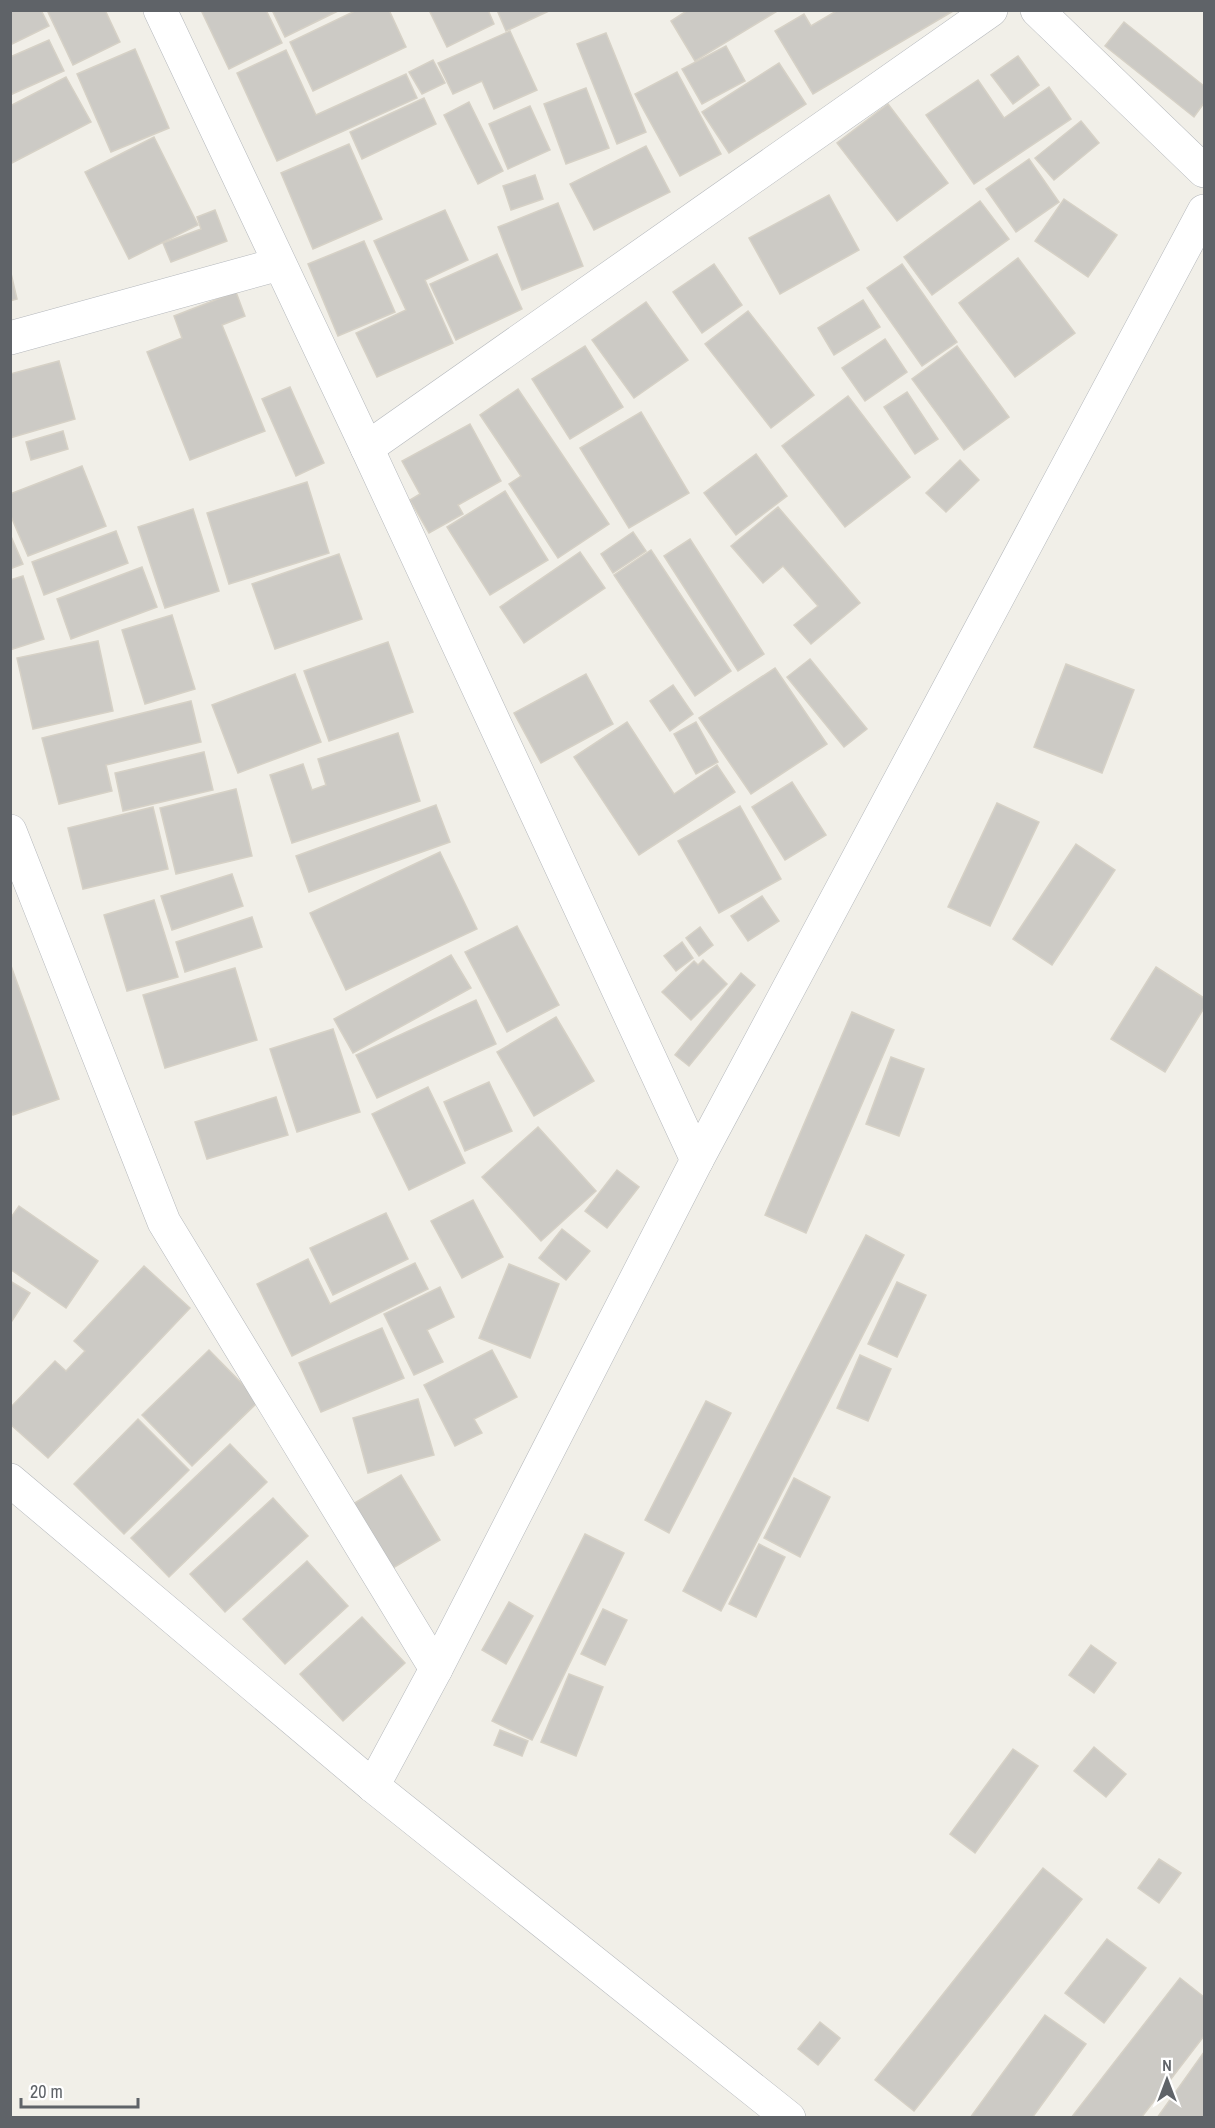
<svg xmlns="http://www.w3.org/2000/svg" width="1215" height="2128" viewBox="0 0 1215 2128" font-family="'Archivo Narrow',sans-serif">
<rect width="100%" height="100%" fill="#f1efe8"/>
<g fill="#cccac5" stroke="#d6d1c6" stroke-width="1.5">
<path d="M 10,10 L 41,10 L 49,26 L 10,45 Z"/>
<path d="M 47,10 L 105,10 L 120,42 L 73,65 Z"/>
<path d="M 201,10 L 266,10 L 282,43 L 229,69 Z"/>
<path d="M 272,10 L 340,10 L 285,37 Z"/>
<path d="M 357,10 L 389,10 L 406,47 L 313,91 L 290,42 Z"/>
<path d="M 429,10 L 488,10 L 494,24 L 447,47 Z"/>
<path d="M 497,10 L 551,10 L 506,31 Z"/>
<path d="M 688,10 L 779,10 L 695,61 L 671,21 Z"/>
<path d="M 838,10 L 955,10 L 813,94 L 775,31 L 804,14 L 811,26 Z"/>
<path d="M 1124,22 L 1204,86 L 1204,103 L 1194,117 L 1105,46 Z"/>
<path d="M 510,31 L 537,90 L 494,109 L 482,81 L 453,94 L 438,63 Z"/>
<path d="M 606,33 L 646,132 L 617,144 L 577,44 Z"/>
<path d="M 49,40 L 64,71 L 10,95 L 10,57 Z"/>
<path d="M 726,46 L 745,81 L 702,104 L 682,69 Z"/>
<path d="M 135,49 L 169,128 L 111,152 L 77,74 Z"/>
<path d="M 286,50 L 316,115 L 406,74 L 417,98 L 277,161 L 237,73 Z"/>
<path d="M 1018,56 L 1039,85 L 1013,104 L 991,75 Z"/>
<path d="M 433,60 L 445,83 L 422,94 L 409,72 Z"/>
<path d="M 779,63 L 806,104 L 729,153 L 702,112 Z"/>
<path d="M 677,72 L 721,154 L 680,176 L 635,94 Z"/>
<path d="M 66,77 L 91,122 L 10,164 L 10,106 Z"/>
<path d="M 978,80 L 1004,118 L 1049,87 L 1071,119 L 974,184 L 926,115 Z"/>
<path d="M 586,88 L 609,148 L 566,164 L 544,104 Z"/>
<path d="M 424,98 L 436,124 L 362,159 L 350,132 Z"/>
<path d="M 469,102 L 503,171 L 478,184 L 444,115 Z"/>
<path d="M 888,104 L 948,183 L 897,221 L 837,143 Z"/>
<path d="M 530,106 L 550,150 L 508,169 L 489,124 Z"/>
<path d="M 1081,121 L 1099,143 L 1054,180 L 1035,158 Z"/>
<path d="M 154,137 L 198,225 L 129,259 L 85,172 Z"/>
<path d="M 349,144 L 382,219 L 313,249 L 281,173 Z"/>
<path d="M 646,146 L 670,192 L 594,230 L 570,184 Z"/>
<path d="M 1029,159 L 1059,202 L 1016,232 L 986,189 Z"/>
<path d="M 535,175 L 543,199 L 511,210 L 503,186 Z"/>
<path d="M 829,195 L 859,250 L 780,294 L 749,238 Z"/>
<path d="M 1064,199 L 1117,235 L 1088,277 L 1035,241 Z"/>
<path d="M 980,201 L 1009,239 L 932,295 L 904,257 Z"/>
<path d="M 558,203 L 583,266 L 522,290 L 498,227 Z"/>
<path d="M 215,210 L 227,241 L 171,262 L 163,243 L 201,229 L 197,217 Z"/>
<path d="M 445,210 L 468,260 L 425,280 L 453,343 L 377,377 L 356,333 L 406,310 L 374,241 Z"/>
<path d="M 364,241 L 395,312 L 338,336 L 308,264 Z"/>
<path d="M 497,254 L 522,309 L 456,340 L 430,284 Z"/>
<path d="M 1018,258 L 1075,333 L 1015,377 L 959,303 Z"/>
<path d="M 714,264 L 742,305 L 702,333 L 673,292 Z"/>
<path d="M 902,264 L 957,342 L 922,366 L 867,288 Z"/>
<path d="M 10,269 L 17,299 L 10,301 Z"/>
<path d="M 236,292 L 245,316 L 222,325 L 265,431 L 190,460 L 147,352 L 182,338 L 174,316 Z"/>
<path d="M 863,300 L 880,327 L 834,355 L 818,328 Z"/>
<path d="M 646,302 L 688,360 L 634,398 L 592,340 Z"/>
<path d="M 748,311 L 814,395 L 771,428 L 705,344 Z"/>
<path d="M 885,339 L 907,372 L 865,401 L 842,368 Z"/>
<path d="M 585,346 L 623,407 L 570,439 L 532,379 Z"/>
<path d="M 957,346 L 1009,417 L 964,450 L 912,379 Z"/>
<path d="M 59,361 L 75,419 L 10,438 L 10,374 Z"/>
<path d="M 290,387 L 324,463 L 296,476 L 262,399 Z"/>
<path d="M 518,389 L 609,524 L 558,558 L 509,484 L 521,476 L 480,415 Z"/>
<path d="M 907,392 L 938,439 L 915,454 L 884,407 Z"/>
<path d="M 848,396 L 910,477 L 845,527 L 782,446 Z"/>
<path d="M 641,412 L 689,493 L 629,528 L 580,448 Z"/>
<path d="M 470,424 L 501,481 L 458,505 L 463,514 L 429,533 L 410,500 L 420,494 L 402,461 Z"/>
<path d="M 63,431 L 68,449 L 31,460 L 26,442 Z"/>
<path d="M 756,454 L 787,496 L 736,535 L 704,493 Z"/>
<path d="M 960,460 L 979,480 L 946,512 L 926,493 Z"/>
<path d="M 82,466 L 106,526 L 28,556 L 10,514 L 10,494 Z"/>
<path d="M 307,482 L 329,553 L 229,584 L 207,513 Z"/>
<path d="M 505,491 L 548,560 L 490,595 L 447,527 Z"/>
<path d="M 778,507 L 860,603 L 811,644 L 794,625 L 818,606 L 783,566 L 763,583 L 731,546 Z"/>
<path d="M 193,509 L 219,591 L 165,608 L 138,527 Z"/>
<path d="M 116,531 L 128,563 L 44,595 L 32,562 Z"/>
<path d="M 633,532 L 646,551 L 613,573 L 601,554 Z"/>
<path d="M 10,534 L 23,564 L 10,569 Z"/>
<path d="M 690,539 L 764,654 L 738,671 L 664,556 Z"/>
<path d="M 651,550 L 731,671 L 695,696 L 614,575 Z"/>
<path d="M 580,552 L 605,588 L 524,643 L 500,607 Z"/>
<path d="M 339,554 L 362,619 L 275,649 L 252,584 Z"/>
<path d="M 142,567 L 157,607 L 71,639 L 57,599 Z"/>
<path d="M 23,576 L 44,639 L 10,650 L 10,580 Z"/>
<path d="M 172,615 L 195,689 L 145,704 L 122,630 Z"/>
<path d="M 98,641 L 113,711 L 33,729 L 17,658 Z"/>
<path d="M 388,642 L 413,712 L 329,741 L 304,671 Z"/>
<path d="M 810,659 L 867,729 L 844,747 L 787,677 Z"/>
<path d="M 1066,664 L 1134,690 L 1102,773 L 1034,747 Z"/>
<path d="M 775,668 L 827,744 L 751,794 L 699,718 Z"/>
<path d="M 295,674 L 321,742 L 238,773 L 212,705 Z"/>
<path d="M 586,674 L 613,724 L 541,763 L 514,713 Z"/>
<path d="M 673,685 L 693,714 L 670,731 L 650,701 Z"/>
<path d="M 191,701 L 201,742 L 106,765 L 112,791 L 59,804 L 42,738 Z"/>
<path d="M 627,722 L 674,794 L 717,765 L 735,792 L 639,855 L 574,757 Z"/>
<path d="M 696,722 L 718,762 L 696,774 L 674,734 Z"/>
<path d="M 398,733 L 420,801 L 292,843 L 270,775 L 303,764 L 312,790 L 326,785 L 318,759 Z"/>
<path d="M 204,752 L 213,790 L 123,811 L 115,773 Z"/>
<path d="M 792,782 L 826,835 L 785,860 L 752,807 Z"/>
<path d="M 236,789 L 252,856 L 176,874 L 160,808 Z"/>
<path d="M 997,803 L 1039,822 L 990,926 L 948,907 Z"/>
<path d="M 436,805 L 450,842 L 309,892 L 296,856 Z"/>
<path d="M 740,806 L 781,879 L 719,913 L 678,841 Z"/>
<path d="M 153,807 L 168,869 L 83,889 L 68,828 Z"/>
<path d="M 1076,844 L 1115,870 L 1052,965 L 1013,939 Z"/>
<path d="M 440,852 L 477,929 L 346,990 L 310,913 Z"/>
<path d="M 232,874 L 243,906 L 172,930 L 161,896 Z"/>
<path d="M 762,896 L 779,921 L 748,941 L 731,916 Z"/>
<path d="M 154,900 L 178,977 L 127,991 L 104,915 Z"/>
<path d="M 252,917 L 262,947 L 185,972 L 176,942 Z"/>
<path d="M 517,926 L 559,1005 L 507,1032 L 465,952 Z"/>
<path d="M 700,927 L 713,945 L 699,956 L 686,938 Z"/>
<path d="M 682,942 L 693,958 L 676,971 L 664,956 Z"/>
<path d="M 451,955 L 471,988 L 353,1053 L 334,1019 Z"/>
<path d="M 703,960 L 727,984 L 691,1020 L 662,992 L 694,961 L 698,965 Z"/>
<path d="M 10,963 L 59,1099 L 13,1115 L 10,1107 Z"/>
<path d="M 1156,967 L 1204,998 L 1204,1008 L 1165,1072 L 1111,1039 Z"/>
<path d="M 235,968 L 257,1040 L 165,1068 L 143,995 Z"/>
<path d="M 741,973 L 755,985 L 689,1066 L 675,1055 Z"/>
<path d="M 476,1000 L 496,1044 L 377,1098 L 356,1055 Z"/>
<path d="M 852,1012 L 894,1030 L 806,1233 L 765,1215 Z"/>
<path d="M 556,1017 L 594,1081 L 534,1116 L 497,1052 Z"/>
<path d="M 333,1029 L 360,1112 L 297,1132 L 270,1049 Z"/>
<path d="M 891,1057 L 924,1069 L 899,1136 L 866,1124 Z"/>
<path d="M 489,1082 L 512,1131 L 465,1151 L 444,1102 Z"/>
<path d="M 428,1087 L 465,1163 L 409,1190 L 372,1114 Z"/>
<path d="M 276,1097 L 288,1135 L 207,1159 L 195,1122 Z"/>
<path d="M 538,1127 L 596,1191 L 541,1241 L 482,1177 Z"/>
<path d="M 617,1170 L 639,1187 L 607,1228 L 585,1211 Z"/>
<path d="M 473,1200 L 503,1257 L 462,1278 L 431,1221 Z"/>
<path d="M 19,1206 L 98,1261 L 66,1308 L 10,1269 L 10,1219 Z"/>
<path d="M 386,1213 L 408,1259 L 333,1295 L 310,1248 Z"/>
<path d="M 562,1229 L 590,1251 L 566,1280 L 539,1258 Z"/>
<path d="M 866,1235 L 904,1255 L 721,1611 L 683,1591 Z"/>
<path d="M 308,1259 L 330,1304 L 415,1263 L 428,1289 L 292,1356 L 257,1284 Z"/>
<path d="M 509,1264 L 559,1284 L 530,1358 L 479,1338 Z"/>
<path d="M 144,1266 L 190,1308 L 48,1458 L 10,1424 L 10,1408 L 55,1361 L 66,1371 L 85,1351 L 74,1341 Z"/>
<path d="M 10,1281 L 30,1293 L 10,1324 Z"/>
<path d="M 897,1282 L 926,1295 L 897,1357 L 868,1344 Z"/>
<path d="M 440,1287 L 454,1317 L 427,1330 L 443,1362 L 414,1375 L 384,1314 Z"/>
<path d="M 382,1328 L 404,1378 L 321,1412 L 299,1363 Z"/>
<path d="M 209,1350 L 259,1401 L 192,1466 L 142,1415 Z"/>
<path d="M 492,1350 L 517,1397 L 474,1419 L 482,1433 L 455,1446 L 424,1385 Z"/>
<path d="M 860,1355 L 891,1369 L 868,1421 L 837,1408 Z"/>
<path d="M 418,1399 L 434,1455 L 368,1473 L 353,1418 Z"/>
<path d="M 706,1401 L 731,1413 L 669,1533 L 645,1520 Z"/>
<path d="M 138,1419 L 189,1470 L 124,1534 L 74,1484 Z"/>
<path d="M 230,1444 L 267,1482 L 169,1577 L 131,1538 Z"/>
<path d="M 401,1475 L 440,1540 L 393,1568 L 353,1504 Z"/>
<path d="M 794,1478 L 830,1497 L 800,1557 L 764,1538 Z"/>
<path d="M 273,1498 L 308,1536 L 225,1612 L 190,1574 Z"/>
<path d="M 585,1534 L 624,1553 L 532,1740 L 492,1721 Z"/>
<path d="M 759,1544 L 785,1557 L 756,1617 L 729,1604 Z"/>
<path d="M 307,1561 L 348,1606 L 285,1664 L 243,1619 Z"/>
<path d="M 509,1602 L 533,1616 L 506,1664 L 482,1650 Z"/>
<path d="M 603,1609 L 627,1620 L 605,1665 L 581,1654 Z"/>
<path d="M 362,1617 L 405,1663 L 343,1721 L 300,1674 Z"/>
<path d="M 1091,1645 L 1116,1663 L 1094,1693 L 1069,1675 Z"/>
<path d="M 569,1674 L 603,1687 L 576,1756 L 541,1742 Z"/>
<path d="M 500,1730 L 528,1741 L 522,1756 L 494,1745 Z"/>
<path d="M 1094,1747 L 1126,1774 L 1106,1797 L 1074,1771 Z"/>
<path d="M 1013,1749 L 1038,1766 L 975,1853 L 950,1834 Z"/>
<path d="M 1159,1859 L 1181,1873 L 1159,1903 L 1138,1888 Z"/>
<path d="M 1043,1868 L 1082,1899 L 914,2111 L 875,2080 Z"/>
<path d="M 1107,1939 L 1146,1968 L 1104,2023 L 1065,1993 Z"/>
<path d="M 1180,1978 L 1204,1997 L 1204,2036 L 1141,2118 L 1071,2118 Z"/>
<path d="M 1045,2015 L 1086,2044 L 1032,2118 L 970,2118 Z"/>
<path d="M 820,2022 L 840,2038 L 818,2065 L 798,2049 Z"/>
<path d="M 1204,2052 L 1204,2118 L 1157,2118 Z"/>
</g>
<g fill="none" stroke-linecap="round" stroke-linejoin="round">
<g stroke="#b5b8bc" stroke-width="34">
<g id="street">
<path d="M 160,10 L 367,448 L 697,1160"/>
<path d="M 1037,10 L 1204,171"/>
<path d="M 10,338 L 279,264"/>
<path d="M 367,448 L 991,10"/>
<path d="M 10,831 L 164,1222 L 436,1669"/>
<path d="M 10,1480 L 373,1786 L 789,2118"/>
<path d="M 373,1786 L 436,1669 L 697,1160 L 1204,211"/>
</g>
</g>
<use href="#street" stroke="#fff" stroke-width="33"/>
</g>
<rect width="1215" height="2128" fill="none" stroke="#5f6368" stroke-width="24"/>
<g transform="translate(1167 2080)" stroke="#ffffff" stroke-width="4.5" paint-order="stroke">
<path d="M0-4.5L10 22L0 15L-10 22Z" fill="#5f6368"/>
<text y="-9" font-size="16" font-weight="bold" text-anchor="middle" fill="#5f6368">N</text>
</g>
<path d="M21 2098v9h117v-9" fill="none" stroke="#5f6368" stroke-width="3"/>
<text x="30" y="2098" font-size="18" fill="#5f6368" stroke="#ffffff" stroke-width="4.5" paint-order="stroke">20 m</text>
</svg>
